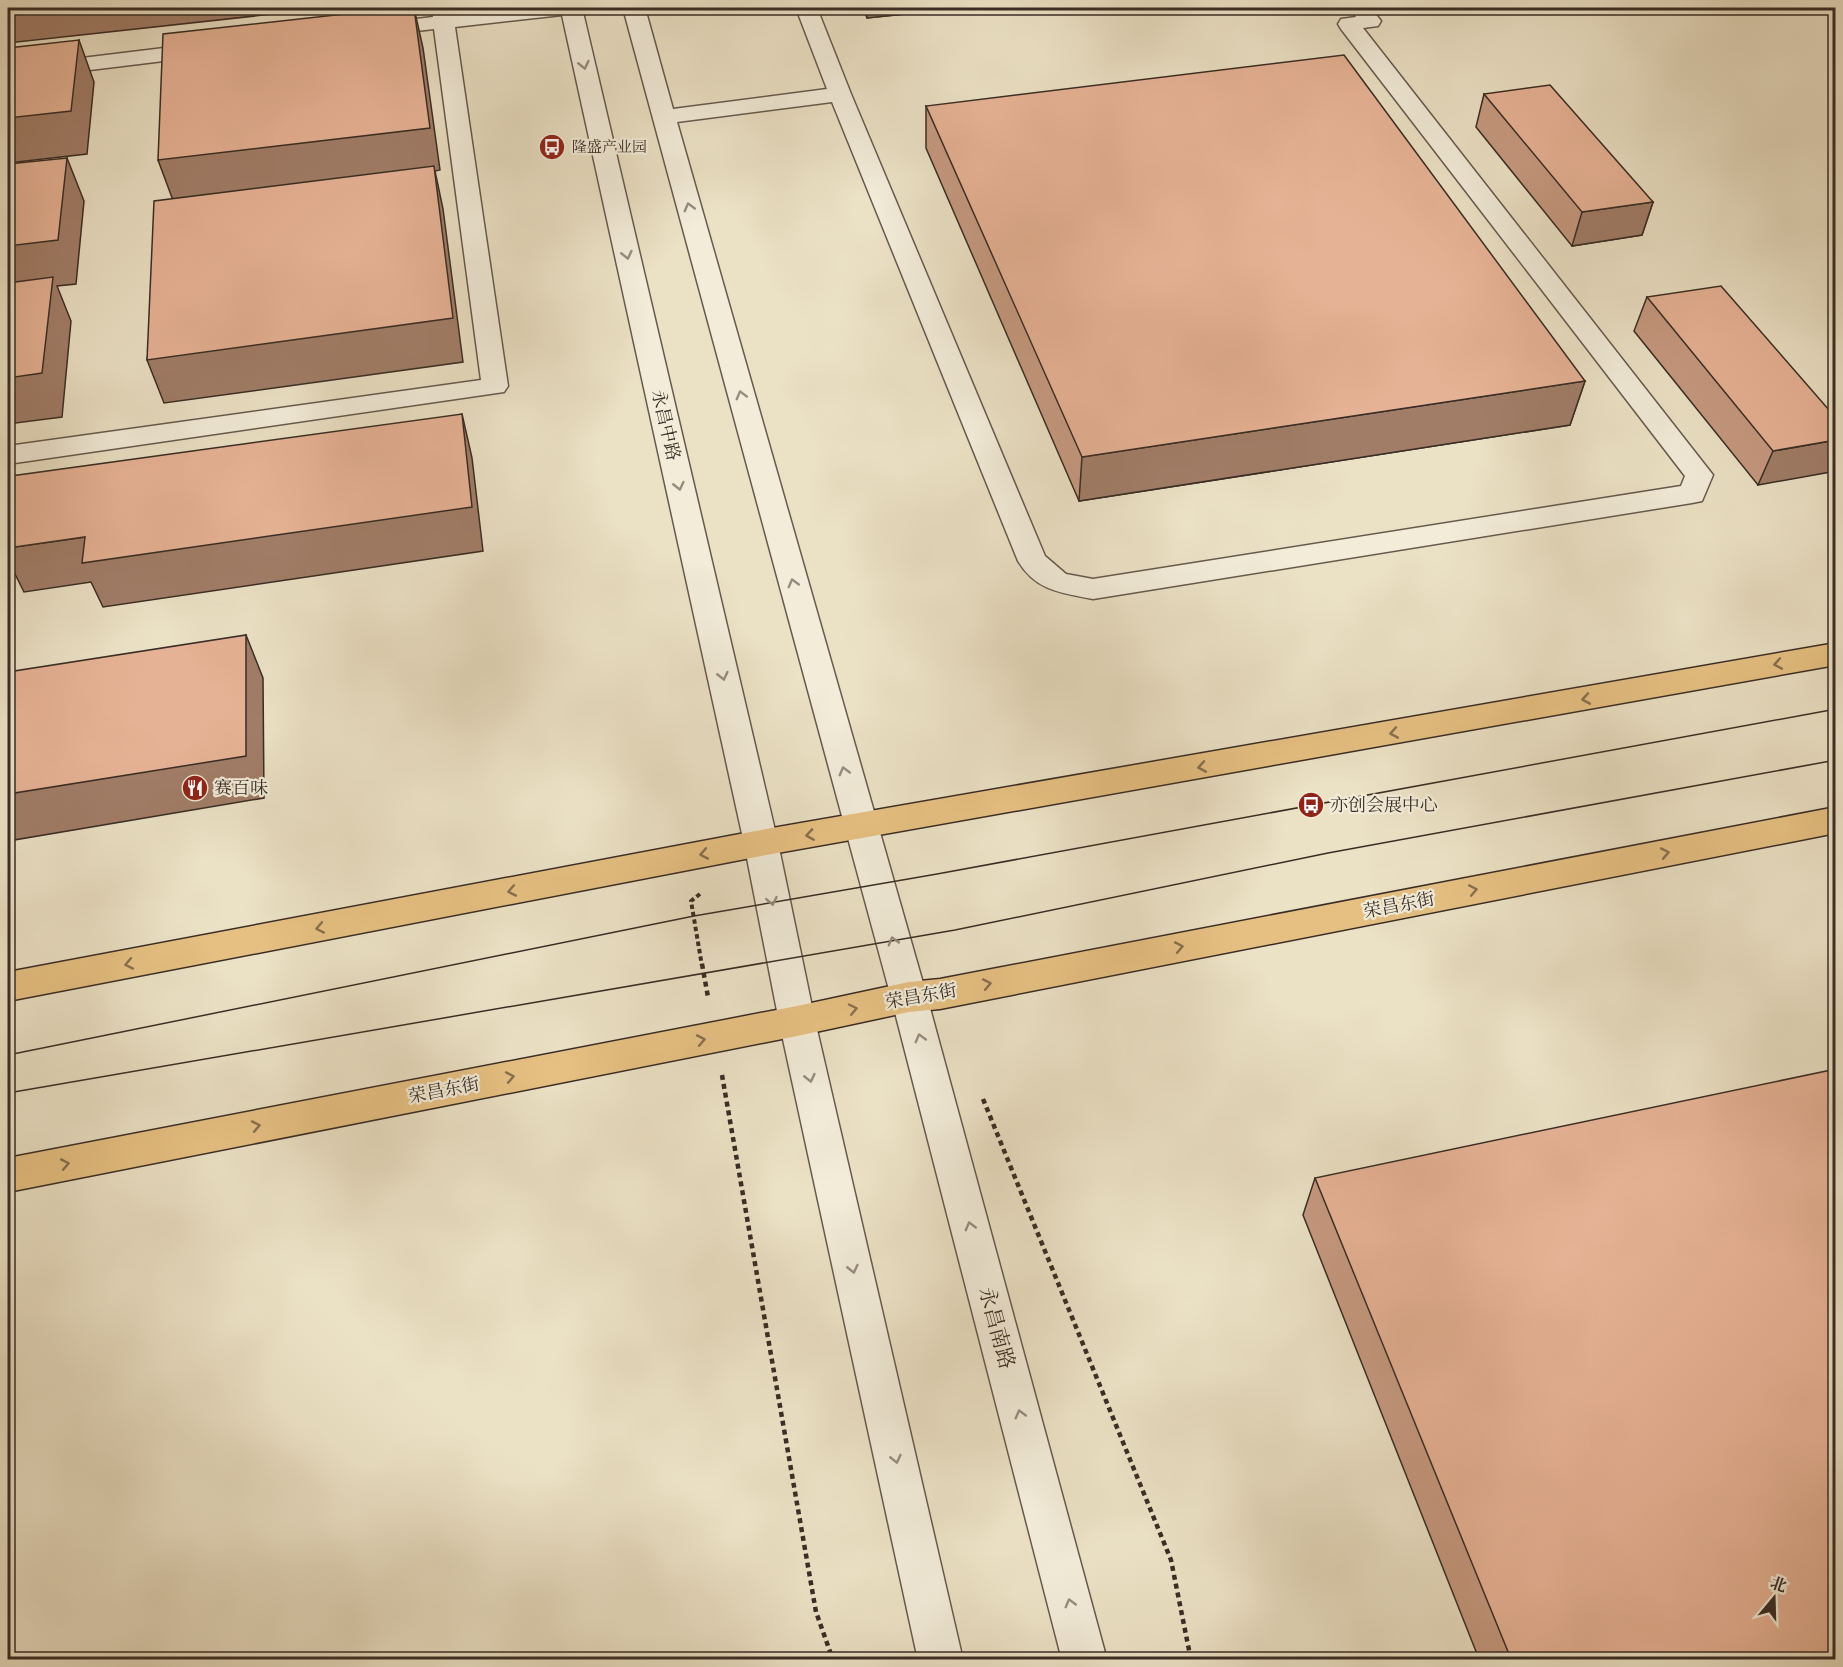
<svg xmlns="http://www.w3.org/2000/svg" width="1843" height="1667" viewBox="0 0 1843 1667" font-family="Alegreya,'Noto Serif SC',serif">
<rect width="100%" height="100%" fill="#ebe1c5"/>
<filter id="stains"><feTurbulence type="fractalNoise" baseFrequency=".00333" numOctaves="4"/><feColorMatrix values="0 0 0 0 .2 0 0 0 0 .09 0 0 0 0 .02 0 0 0 .5 -.17"/></filter>
<radialGradient id="worn" r=".72"><stop offset=".6" stop-color="#630" stop-opacity="0"/><stop offset="1" stop-color="#630" stop-opacity=".3"/></radialGradient>
<g fill="none" stroke-linecap="round" stroke-linejoin="round">
<g stroke="#665a4e" stroke-width="3">
<g id="minor">
<path d="M 431,8 L 452,8 L 453,15 L 516,8 L 582,8 L 778,843 L 815,1021 L 963,1660 L 918,1660 L 779,1021 L 744,843 L 562,15 L 455,27 L 508,386 L 504,392 L 8,464 L 8,446 L 481,380 L 434,29 L 373,36 L 365,35 L 362,30 L 365,25 L 373,24 L 433,17 Z"/>
<path d="M 623,8 L 645,8 L 673,109 L 827,89 L 796,8 L 817,8 L 851,94 L 1045,556 L 1066,574 L 1093,579 L 1681,486 L 1685,476 L 1341,29 L 1338,24 L 1341,19 L 1356,17 L 1350,8 L 1371,8 L 1381,21 L 1378,26 L 1363,28 L 1713,475 L 1702,501 L 1692,503 L 1093,599 C 1062,593 1036,591 1018,561 L 832,102 L 677,122 L 927,997 L 1107,1660 L 1062,1660 L 891,997 Z"/>
<path d="M 205,43 L 213,45 L 216,50 L 213,55 L 8,80 L 8,67 Z"/>
</g>
</g>
<g stroke="#392d26" stroke-width="3">
<g id="major">
<path d="M 1836,643 L 1836,665 L 761,856 L 8,1001 L 8,972 L 761,830 Z"/>
<path d="M 1836,807 L 1836,833 L 940,1009 L 909,1012 L 797,1036 L 8,1192 L 8,1158 L 797,1006 L 909,982 L 940,979 Z"/>
</g>
</g>
<path stroke="#392d26" stroke-width="4" stroke-dasharray="4.5 3" stroke-linecap="butt" d="M 700,894 L 691,901 L 702,966"/>
<g stroke="#392d26" stroke-width="4.5" stroke-dasharray="5 4" stroke-linecap="butt">
<path d="M 702,964 L 708,997"/>
<path d="M 722,1075 L 816,1612 L 833,1660"/>
<path d="M 983,1099 L 1171,1560 L 1191,1660"/>
</g>
<use href="#minor" fill="#f2ecd9" fill-rule="evenodd"/>
<use href="#major" fill="#e6c082" fill-rule="evenodd"/>
<g stroke="#392d26" stroke-width="1.5">
<path d="M 8,1055 L 694,916 L 937,874 L 1836,709"/>
<path d="M 8,1093 L 955,930 L 1328,853 L 1836,760"/>
</g>
</g>
<g fill="#c69980" stroke="#392d26" stroke-width="1.5">
<path d="M 863,8 L 964,8 L 867,18 Z"/>
<path d="M 1484,94 L 1653,202 L 1642,235 L 1572,246 L 1476,127 Z"/>
<path d="M 926,106 L 1585,381 L 1570,425 L 1079,501 L 926,148 Z"/>
<path d="M 1647,297 L 1836,418 L 1758,485 L 1634,331 Z"/>
<path d="M 1315,1178 L 1836,1659 L 1479,1659 L 1303,1215 Z"/>
</g>
<g fill="#a17d68" stroke="#392d26" stroke-width="1.5">
<path d="M 8,8 L 328,8 L 8,43 Z"/>
<path d="M 414,8 L 423,48 L 440,170 L 435,171 L 443,209 L 463,362 L 164,403 L 147,360 L 174,203 L 158,160 Z"/>
<path d="M 867,8 L 964,8 L 867,18 Z"/>
<path d="M 79,40 L 94,82 L 87,154 L 8,163 L 8,118 Z"/>
<path d="M 67,158 L 84,201 L 76,284 L 57,286 L 71,321 L 62,417 L 8,424 L 8,246 Z"/>
<path d="M 1653,202 L 1642,235 L 1572,246 L 1582,212 Z"/>
<path d="M 1585,381 L 1570,425 L 1079,501 L 1082,457 Z"/>
<path d="M 462,414 L 472,458 L 483,551 L 103,607 L 91,582 L 24,592 L 8,560 L 8,548 L 85,537 Z"/>
<path d="M 1836,440 L 1836,471 L 1758,485 L 1773,451 Z"/>
<path d="M 246,635 L 263,678 L 264,798 L 8,841 L 8,794 Z"/>
</g>
<g fill="#e6b295" stroke="#392d26" stroke-width="1.5">
<path d="M 399,8 L 414,8 L 430,128 L 158,160 L 163,34 Z"/>
<path d="M 79,40 L 71,111 L 8,118 L 8,48 Z"/>
<path d="M 1344,55 L 1585,381 L 1082,457 L 926,106 Z"/>
<path d="M 1550,85 L 1653,202 L 1582,212 L 1484,94 Z"/>
<path d="M 67,158 L 58,240 L 8,246 L 8,164 Z"/>
<path d="M 434,166 L 453,318 L 147,360 L 154,201 Z"/>
<path d="M 53,277 L 42,373 L 8,378 L 8,283 Z"/>
<path d="M 1721,286 L 1836,418 L 1836,440 L 1773,451 L 1647,297 Z"/>
<path d="M 462,414 L 472,507 L 82,563 L 85,537 L 8,548 L 8,502 L 11,476 Z"/>
<path d="M 246,635 L 246,756 L 8,794 L 8,672 Z"/>
<path d="M 1836,1069 L 1836,1659 L 1511,1659 L 1315,1178 Z"/>
</g>
<defs><path id="oneway-chevron" d="M-2-3.5L2.5 0L-2 3.5" fill="none" stroke-width="1.6" stroke-linecap="round" stroke-linejoin="round" transform="scale(1.5)"/></defs>
<g stroke="#968c80">
<use href="#oneway-chevron" transform="translate(584 65) rotate(77)"/>
<use href="#oneway-chevron" transform="translate(689 207) rotate(-105)"/>
<use href="#oneway-chevron" transform="translate(627 255) rotate(77)"/>
<use href="#oneway-chevron" transform="translate(741 395) rotate(-105)"/>
<use href="#oneway-chevron" transform="translate(679 486) rotate(77)"/>
<use href="#oneway-chevron" transform="translate(793 583) rotate(-105)"/>
<use href="#oneway-chevron" transform="translate(723 676) rotate(77)"/>
<use href="#oneway-chevron" transform="translate(844 771) rotate(-105)"/>
<use href="#oneway-chevron" transform="translate(772 901) rotate(79)"/>
<use href="#oneway-chevron" transform="translate(893 941) rotate(-106)"/>
<use href="#oneway-chevron" transform="translate(920 1038) rotate(-105)"/>
<use href="#oneway-chevron" transform="translate(810 1078) rotate(77)"/>
<use href="#oneway-chevron" transform="translate(970 1226) rotate(-105)"/>
<use href="#oneway-chevron" transform="translate(853 1269) rotate(77)"/>
<use href="#oneway-chevron" transform="translate(1020 1414) rotate(-105)"/>
<use href="#oneway-chevron" transform="translate(896 1459) rotate(77)"/>
<use href="#oneway-chevron" transform="translate(1070 1603) rotate(-105)"/>
</g>
<g stroke="#876f4f">
<use href="#oneway-chevron" transform="translate(1778 664) rotate(170)"/>
<use href="#oneway-chevron" transform="translate(1586 699) rotate(170)"/>
<use href="#oneway-chevron" transform="translate(1394 733) rotate(170)"/>
<use href="#oneway-chevron" transform="translate(1202 767) rotate(170)"/>
<use href="#oneway-chevron" transform="translate(810 835) rotate(171)"/>
<use href="#oneway-chevron" transform="translate(1665 853) rotate(-11)"/>
<use href="#oneway-chevron" transform="translate(704 854) rotate(169)"/>
<use href="#oneway-chevron" transform="translate(1473 890) rotate(-11)"/>
<use href="#oneway-chevron" transform="translate(512 891) rotate(169)"/>
<use href="#oneway-chevron" transform="translate(320 928) rotate(169)"/>
<use href="#oneway-chevron" transform="translate(1179 947) rotate(-11)"/>
<use href="#oneway-chevron" transform="translate(129 964) rotate(169)"/>
<use href="#oneway-chevron" transform="translate(987 984) rotate(-11)"/>
<use href="#oneway-chevron" transform="translate(853 1009) rotate(-12)"/>
<use href="#oneway-chevron" transform="translate(701 1040) rotate(-11)"/>
<use href="#oneway-chevron" transform="translate(510 1077) rotate(-11)"/>
<use href="#oneway-chevron" transform="translate(256 1126) rotate(-11)"/>
<use href="#oneway-chevron" transform="translate(65 1164) rotate(-11)"/>
</g>
<defs>
<g id="bus-disc" transform="scale(1.35)"><circle r="9.5" fill="#8f2418" stroke="#f2ecd9"/><path d="M-5-6H5V4H4V6H2V4H-2V6H-4V4H-5ZM-3.5-4V0h7V-4ZM-3.5 1.2v1.5H-2V1.2ZM2 1.2v1.5H3.5V1.2Z" fill="#fff"/></g>
<g id="restaurant-disc" transform="scale(1.35)"><circle r="9.5" fill="#8f2418" stroke="#f2ecd9"/><path d="M-5-6h1v4h1v-4h1v4h1v-4h1v5L-1.5 .5V6h-2V.5L-5-1ZM5-6V6H3V1.5H1.5Q1.5-4 5-6Z" fill="#fff"/></g>
</defs>
<g fill-rule="evenodd">
<use href="#bus-disc" x="552" y="147"/>
<use href="#restaurant-disc" x="195" y="788"/>
<use href="#bus-disc" x="1311" y="805"/>
</g>
<g text-anchor="middle" stroke-width="4.5" stroke-linejoin="round" paint-order="stroke">
<g font-size="15" fill="#392d26" stroke="#f2ecd9" text-anchor="start">
<text x="572" y="152">隆盛产业园</text>
</g>
<g font-size="18" fill="#392d26" stroke="#f2ecd9">
<text transform="translate(666 425) rotate(77)" y="6">永昌中路</text>
<text transform="translate(1399 905) rotate(-11)" y="6">荣昌东街</text>
<text transform="translate(921 996) rotate(-10)" y="6">荣昌东街</text>
<text transform="translate(444 1090) rotate(-11)" y="6">荣昌东街</text>
</g>
<g font-size="18" fill="#392d26" stroke="#f2ecd9" text-anchor="start">
<text x="214" y="794">赛百味</text>
<text x="1330" y="811">亦创会展中心</text>
</g>
<g font-size="21" fill="#392d26" stroke="#f2ecd9">
<text transform="translate(997 1328) rotate(75)" y="7">永昌南路</text>
</g>
</g>
<rect width="1843" height="1667" fill="none" stroke="#ebe1c5" stroke-width="30"/>
<rect x="9" y="9" width="1825" height="1649" fill="none" stroke="#392d26" stroke-width="3"/>
<rect x="15" y="15" width="1813" height="1637" fill="none" stroke="#392d26" stroke-width="1.5"/>
<g transform="translate(1774 1598) rotate(19)" stroke="#f2ecd9" stroke-width="4.5" paint-order="stroke">
<path d="M0-4.5L10 22L0 15L-10 22Z" fill="#392d26"/>
<text y="-9" font-size="16" font-weight="bold" text-anchor="middle" fill="#392d26">北</text>
</g>
<rect width="100%" height="100%" filter="url(#stains)"/>
<rect width="100%" height="100%" fill="url(#worn)"/>
</svg>
